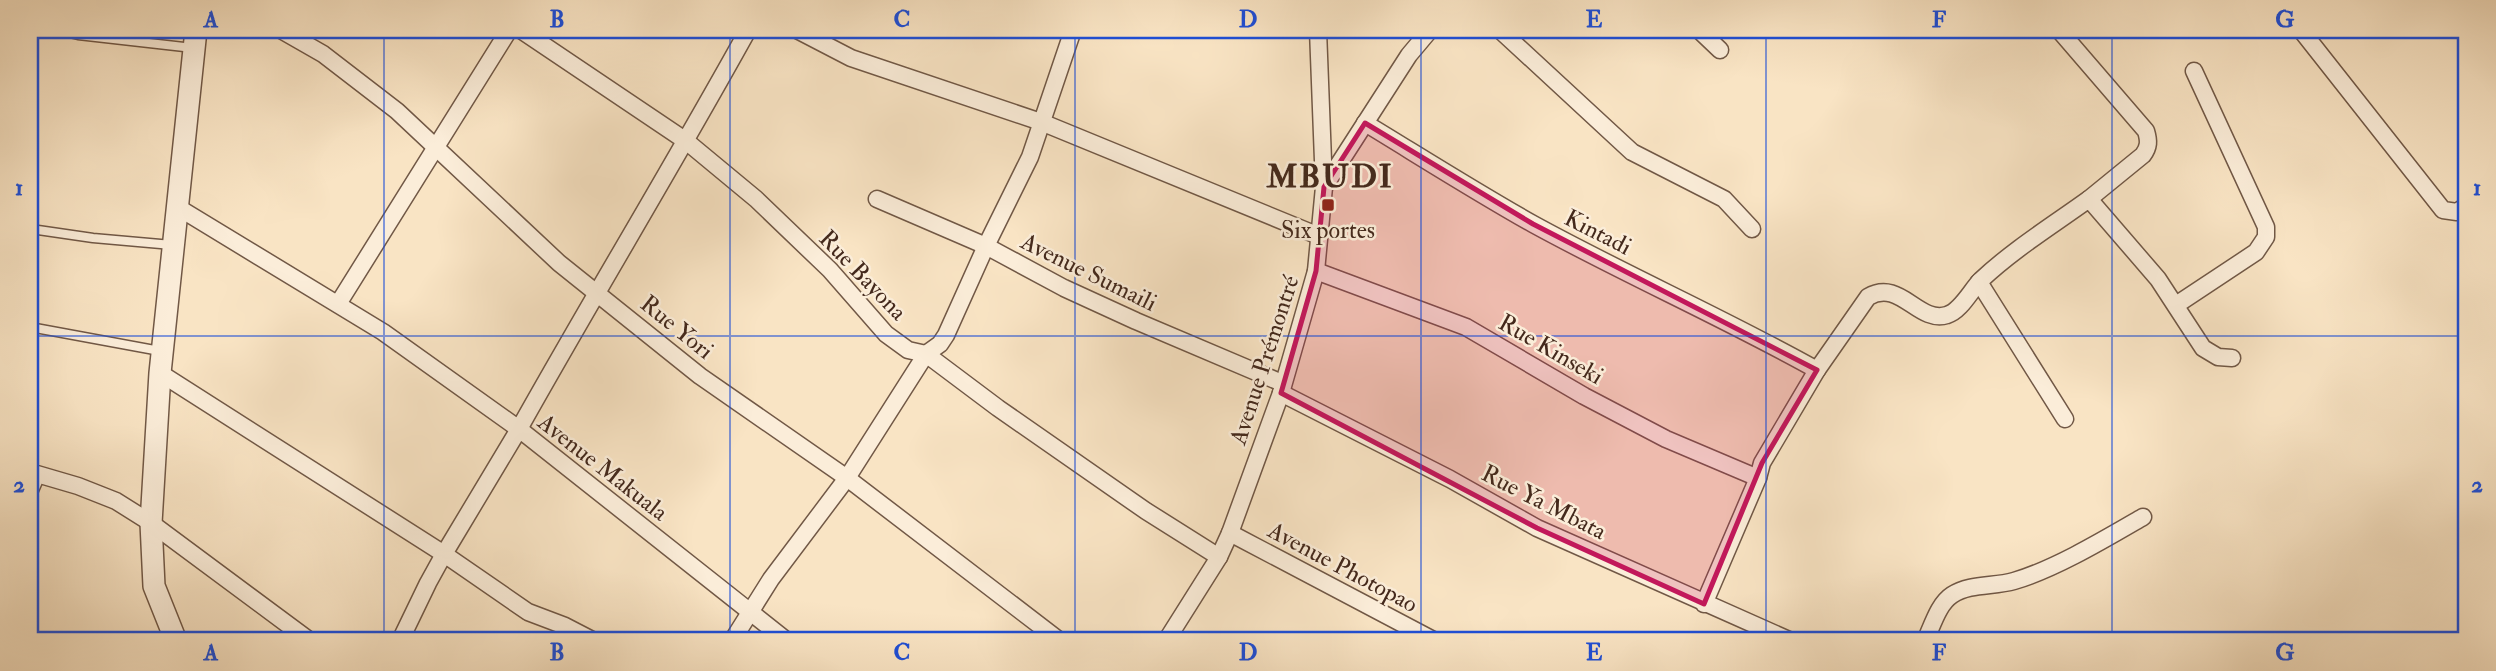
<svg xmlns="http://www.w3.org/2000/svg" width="2496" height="671" viewBox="0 0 2496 671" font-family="'IM FELL Double Pica',serif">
<rect width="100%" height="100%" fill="#f9e4c4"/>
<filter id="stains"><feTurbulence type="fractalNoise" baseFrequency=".00286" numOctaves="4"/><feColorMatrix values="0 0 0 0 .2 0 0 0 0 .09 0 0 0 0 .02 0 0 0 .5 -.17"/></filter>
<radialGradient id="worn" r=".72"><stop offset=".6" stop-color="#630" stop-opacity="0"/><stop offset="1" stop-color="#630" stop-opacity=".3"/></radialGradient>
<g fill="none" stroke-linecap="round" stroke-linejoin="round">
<g stroke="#715846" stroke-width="11">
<g id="service">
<path d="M 56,30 L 78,35 L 193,48"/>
<path d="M 38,230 L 93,238 L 172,245"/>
<path d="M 30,327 L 160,351"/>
</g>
</g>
<g stroke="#715846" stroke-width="19">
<g id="minor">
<path d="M 281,30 L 323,54 L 397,111 L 559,263 L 700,376 L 847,478 L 1060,641"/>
<path d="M 521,30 L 686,141 L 756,199 L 830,270 L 886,334 L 908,350 L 926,354 L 998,408 L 1146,511 L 1219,557"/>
<path d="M 797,30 L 851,58 L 1041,122 L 1319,236"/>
<path d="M 1500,30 L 1632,152 L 1724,199 L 1752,229"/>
<path d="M 1699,30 L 1720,50"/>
<path d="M 2059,30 L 2146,131 C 2149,141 2149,147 2143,155 L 2089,199"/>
<path d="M 2301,30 L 2443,210 L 2457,212 L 2466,206"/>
<path d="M 1365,123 C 1421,157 1476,192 1533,224 C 1626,275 1724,318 1817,370"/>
<path d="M 1324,187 L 1409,55 L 1430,30"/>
<path d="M 877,199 L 986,246 L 1064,288 L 1136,321 L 1282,383"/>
<path d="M 179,208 L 383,332 L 519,429 C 594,295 674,164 748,30"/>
<path d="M 1316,271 L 1466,327 L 1584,396 L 1666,439 L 1758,478"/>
<path d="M 1979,282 L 2065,419"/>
<path d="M 338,304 L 509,30"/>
<path d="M 2176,305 L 2256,252 L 2266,237 L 2266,227 L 2194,71"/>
<path d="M 160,373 L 444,554 L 428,583 L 400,641"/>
<path d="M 1281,393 L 1450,479 L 1537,528 L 1791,641"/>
<path d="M 30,490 L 37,474 L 78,486 L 116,501 L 151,523 L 310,641"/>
<path d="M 1230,533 L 1435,641"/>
<path d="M 1704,604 L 1758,478 L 1762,463 L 1817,370 L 1868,297 C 1900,278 1918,324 1947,315 C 1961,311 1971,290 1981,280 C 2014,249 2053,225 2089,199 L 2158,279 L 2203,348 L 2218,357 L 2232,358"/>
<path d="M 594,641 L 565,626 L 528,612 L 444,554 L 519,429 L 787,641"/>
<path d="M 732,641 L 771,579 L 847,478 L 926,354 L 940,344 L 946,335 L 986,246 L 1030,157 L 1073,30"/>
<path d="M 1166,641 L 1219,557 L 1230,533 L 1281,393 L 1316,271 L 1324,187 L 1318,30"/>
<path d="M 1925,641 C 1932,627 1938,604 1952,595 C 1970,583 1994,587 2014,581 C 2055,569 2105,539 2143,517"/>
</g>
</g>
<g stroke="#715846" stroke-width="24">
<path id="tertiary" d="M 176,641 L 154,586 L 151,523 L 160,373 L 196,30"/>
</g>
<use href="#service" stroke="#fbedd9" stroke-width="8"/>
<use href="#minor" stroke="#fbedd9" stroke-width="16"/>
<use href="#tertiary" stroke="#fbedd9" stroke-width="21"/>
</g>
<path fill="#c2185b" fill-opacity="0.2" stroke="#c2185b" stroke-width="5" stroke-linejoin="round" d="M 1365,123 L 1533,224 L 1817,370 L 1762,463 L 1704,604 L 1537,528 L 1281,393 L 1316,271 L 1324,187 Z"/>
<path fill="none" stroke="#1d4ed8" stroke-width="2" stroke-opacity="0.55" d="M 384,30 L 384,641M 730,30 L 730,641M 1075,30 L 1075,641M 1421,30 L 1421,641M 1766,30 L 1766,641M 2112,30 L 2112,641M 30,336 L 2466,336"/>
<rect fill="#8f2418" stroke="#fbedd9" stroke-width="2.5" x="1321" y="198" width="14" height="14" rx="3.5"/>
<g text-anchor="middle" stroke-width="5" stroke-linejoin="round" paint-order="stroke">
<g font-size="24" fill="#44291c" stroke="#fbedd9">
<text x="1328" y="238">Six portes</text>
</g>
<g font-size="24" fill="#44291c" stroke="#fbedd9">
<text transform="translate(1598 232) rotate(27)" y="8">Kintadi</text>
<text transform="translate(1089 272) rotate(26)" y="8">Avenue Sumaili</text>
<text transform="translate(863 275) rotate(46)" y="8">Rue Bayona</text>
<text transform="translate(677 327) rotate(39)" y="8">Rue Yori</text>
<text transform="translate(1551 349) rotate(30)" y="8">Rue Kinseki</text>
<text transform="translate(1264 360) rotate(-72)" y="8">Avenue Prémontré</text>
<text transform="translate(603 467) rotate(38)" y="8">Avenue Makuala</text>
<text transform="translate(1544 502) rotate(27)" y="8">Rue Ya Mbata</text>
<text transform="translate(1343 567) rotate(28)" y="8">Avenue Photopao</text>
</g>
<g font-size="32" font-weight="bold" letter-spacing="2" fill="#44291c" stroke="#fbedd9">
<text x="1330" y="187">MBUDI</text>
</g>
</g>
<rect width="2496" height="671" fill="none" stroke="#f9e4c4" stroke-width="77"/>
<rect x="38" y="38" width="2420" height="594" fill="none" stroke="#1d4ed8" stroke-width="2.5"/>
<g font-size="23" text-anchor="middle" font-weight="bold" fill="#1d4ed8">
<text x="211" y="27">A</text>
<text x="557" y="27">B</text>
<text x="902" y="27">C</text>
<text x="1248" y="27">D</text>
<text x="1594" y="27">E</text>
<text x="1939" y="27">F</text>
<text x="2285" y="27">G</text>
<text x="19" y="195">1</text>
<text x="2477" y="195">1</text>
<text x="19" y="492">2</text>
<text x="2477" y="492">2</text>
<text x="211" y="660">A</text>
<text x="557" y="660">B</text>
<text x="902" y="660">C</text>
<text x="1248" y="660">D</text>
<text x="1594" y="660">E</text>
<text x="1939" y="660">F</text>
<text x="2285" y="660">G</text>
</g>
<rect width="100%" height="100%" filter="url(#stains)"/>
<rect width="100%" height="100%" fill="url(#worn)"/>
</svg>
